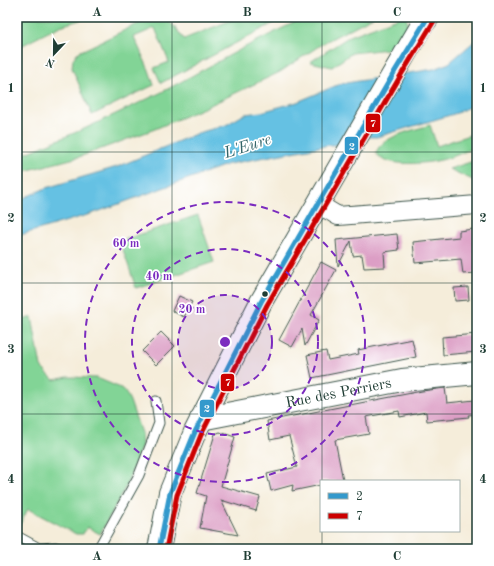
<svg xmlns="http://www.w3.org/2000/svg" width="494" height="566" viewBox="0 0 494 566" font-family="'Old Standard TT',serif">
<rect width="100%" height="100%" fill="#fff"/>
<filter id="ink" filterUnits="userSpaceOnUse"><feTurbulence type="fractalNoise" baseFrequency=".025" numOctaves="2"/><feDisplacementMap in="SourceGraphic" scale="8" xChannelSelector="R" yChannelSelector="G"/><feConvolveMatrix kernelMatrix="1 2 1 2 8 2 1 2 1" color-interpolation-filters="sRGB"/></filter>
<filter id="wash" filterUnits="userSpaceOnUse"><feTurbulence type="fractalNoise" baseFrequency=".012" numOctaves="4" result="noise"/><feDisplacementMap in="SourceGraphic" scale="16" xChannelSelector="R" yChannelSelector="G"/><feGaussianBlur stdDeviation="0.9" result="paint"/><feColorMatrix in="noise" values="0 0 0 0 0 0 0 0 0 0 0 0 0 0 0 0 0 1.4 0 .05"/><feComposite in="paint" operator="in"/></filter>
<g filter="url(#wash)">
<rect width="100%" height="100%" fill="#f5edda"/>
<g fill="#82d496" stroke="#508865">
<path d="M 17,17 L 90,17 L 60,26 L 17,48 Z"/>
<path d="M 152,17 L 162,17 L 173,25 L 184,39 L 239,17 L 285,17 L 161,83 L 154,68 L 169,62 L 155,28 L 134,37 L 149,70 L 154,85 L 92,115 L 72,68 L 73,59 L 77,53 Z"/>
<path d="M 305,17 L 373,17 L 325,42 L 280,72 L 206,107 L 155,129 L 79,157 L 17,173 L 17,157 L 86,128 L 162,92 L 245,47 Z"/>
<path d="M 400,17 L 405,17 C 413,28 404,38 398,48 L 352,53 L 332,67 L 310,62 L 350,36 Z"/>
<path d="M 430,125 L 437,146 L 469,135 L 475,147 C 462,153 449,159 436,161 C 422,164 384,167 376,153 C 381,136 415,130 430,125 Z"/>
<path d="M 477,160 L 477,182 L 449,169 Z"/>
<path d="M 198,215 L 214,262 L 136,288 L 120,241 Z"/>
<path d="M 32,317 L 41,367 L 54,380 L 68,377 L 97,378 L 116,386 L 125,391 L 130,401 L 141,433 L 142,445 L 126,486 L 100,534 L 87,527 L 83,534 L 76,534 L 28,509 L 17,530 L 17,322 Z"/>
</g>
<path fill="#65c1e3" stroke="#427f8c" d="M 477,39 L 477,103 L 457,113 L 377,137 L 370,137 L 352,145 L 329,145 L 229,164 L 94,213 L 17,236 L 17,201 L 46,188 L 117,167 L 198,133 L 226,125 L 245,114 L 261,112 L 297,102 L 340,84 L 434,69 L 449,63 Z"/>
<g id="blocks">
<g fill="#dc9ec5">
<path d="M 473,229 L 476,273 L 463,274 L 461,259 L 415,263 L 413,242 L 459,237 L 459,231 Z"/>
<path d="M 397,234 L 399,250 L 384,252 L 385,267 L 364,268 L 362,255 L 353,256 L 351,241 L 338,266 L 336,240 Z"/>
<path d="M 321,262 L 336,270 L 311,315 L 319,320 L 305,346 L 302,329 L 292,347 L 279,340 Z"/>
<path d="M 468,287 L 469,300 L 455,301 L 454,288 Z"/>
<path d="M 179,296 L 192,302 L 184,317 L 172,311 Z"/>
<path d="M 161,332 L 175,346 L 156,365 L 142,351 Z"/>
<path d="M 477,334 L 477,352 L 443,355 L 442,337 Z"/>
<path d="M 412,339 L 416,357 L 312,378 L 307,355 L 326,351 L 328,360 L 359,354 L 358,350 Z"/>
<path d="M 445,388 L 447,403 L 475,400 L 477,414 L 468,415 L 469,417 L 427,421 L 426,412 L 400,417 L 399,411 L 366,417 L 369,434 L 335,440 L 343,480 L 337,481 L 321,481 L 321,485 L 292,491 L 293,485 L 271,491 L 267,474 L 297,467 L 289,436 L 270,440 L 267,421 L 422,391 Z"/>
<path d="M 220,432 L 235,437 L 221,486 L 260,497 L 256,511 L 221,500 L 238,535 L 200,528 L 206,496 L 197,493 L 215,434 Z"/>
</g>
</g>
</g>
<g filter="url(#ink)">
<use href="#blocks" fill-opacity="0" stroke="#3f574d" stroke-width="1"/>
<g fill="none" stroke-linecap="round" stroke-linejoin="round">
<g stroke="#3f574d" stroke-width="11">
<g id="lane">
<path d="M 17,536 L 39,548 L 56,547 L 61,549"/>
<path d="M 98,549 L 139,475 L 159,423 L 156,401"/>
</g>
</g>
<g stroke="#3f574d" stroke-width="20">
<path id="street" d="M 318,204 L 338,216 L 477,205"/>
</g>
<g stroke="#3f574d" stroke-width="24">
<g id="secondary">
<path id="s1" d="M 201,419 L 402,380 L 477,373"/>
<path d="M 159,549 L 170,493 L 195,432 L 261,302 L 395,71 L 422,25 L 428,17"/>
</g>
</g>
<use href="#lane" stroke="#fff" stroke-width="9"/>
<use href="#street" stroke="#fff" stroke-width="18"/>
<use href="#secondary" stroke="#fff" stroke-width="22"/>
<g stroke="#fff" stroke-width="8">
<path id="bus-1" d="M 159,549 L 170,493 L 195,432 L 261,302 L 395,71 L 428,17"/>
</g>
<g stroke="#fff" stroke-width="8">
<path id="bus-2" d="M 166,549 L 177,495 L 201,435 L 267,305 L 401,75 L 434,21"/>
</g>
<use href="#bus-1" stroke="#39c" stroke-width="5"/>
<use href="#bus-2" stroke="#c00" stroke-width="5"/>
</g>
</g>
<path fill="none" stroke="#1f3d34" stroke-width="1" stroke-opacity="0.55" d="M 172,17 L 172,549M 322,17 L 322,481M 17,152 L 477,152M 17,283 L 477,283M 17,414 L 477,414M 322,531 L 322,549"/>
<circle cx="225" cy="342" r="47" fill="#7b2cbf" fill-opacity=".12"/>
<g fill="none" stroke="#7b2cbf" stroke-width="2" stroke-dasharray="7 5">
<circle cx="225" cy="342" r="47"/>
<circle cx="225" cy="342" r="93"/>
<circle cx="225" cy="342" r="140"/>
</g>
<circle fill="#1f3d34" stroke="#fff" stroke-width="1.5" cx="265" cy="294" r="3.5"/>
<g text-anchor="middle" stroke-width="3.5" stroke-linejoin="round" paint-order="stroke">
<g font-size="15" fill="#1f3d34" stroke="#fff">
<text dy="5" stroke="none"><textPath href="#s1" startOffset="140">Rue des Perriers</textPath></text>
</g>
<g font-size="16" font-style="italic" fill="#346569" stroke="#fff">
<text transform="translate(247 145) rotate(-18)" y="6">L'Eure</text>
</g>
</g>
<circle cx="225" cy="342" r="6" fill="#7b2cbf" stroke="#fff" stroke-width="2"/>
<g font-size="12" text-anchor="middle" font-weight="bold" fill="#7b2cbf" stroke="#fff" stroke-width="3.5" stroke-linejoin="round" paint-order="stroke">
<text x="126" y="247">60 m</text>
<text x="159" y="280">40 m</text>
<text x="192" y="313">20 m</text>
</g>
<g stroke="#fff" stroke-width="1.5">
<rect x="365" y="113" width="16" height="20" rx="4" fill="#c00"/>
<rect x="344" y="136" width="15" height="19" rx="4" fill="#39c"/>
<rect x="220" y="373" width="15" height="19" rx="4" fill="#c00"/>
<rect x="199" y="399" width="16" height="19" rx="4" fill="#39c"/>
</g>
<g font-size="11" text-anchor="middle" font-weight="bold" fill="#fff">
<text x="373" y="127">7</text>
<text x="352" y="150">2</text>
<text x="228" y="386">7</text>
<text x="207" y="412">2</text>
</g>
<rect width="494" height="566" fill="none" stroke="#fff" stroke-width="44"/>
<rect x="320" y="480" width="140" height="52" fill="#ffffff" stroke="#a5b1ae"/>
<rect x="328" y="493" width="20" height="6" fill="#3399cc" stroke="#a5b1ae"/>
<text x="356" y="500" font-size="12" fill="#1f3d34">2</text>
<rect x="328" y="513" width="20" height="6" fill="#cc0000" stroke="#a5b1ae"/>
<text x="356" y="520" font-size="12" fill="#1f3d34">7</text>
<g transform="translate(54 54) rotate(202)" stroke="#ffffff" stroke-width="3" paint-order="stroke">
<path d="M0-3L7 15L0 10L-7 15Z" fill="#1f3d34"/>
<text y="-6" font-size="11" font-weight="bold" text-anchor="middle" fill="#1f3d34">N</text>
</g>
<rect x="22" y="22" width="450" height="522" fill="none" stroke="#1f3d34" stroke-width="1.5"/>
<g font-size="13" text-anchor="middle" font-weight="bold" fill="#1f3d34">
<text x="97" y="16">A</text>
<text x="247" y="16">B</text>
<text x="397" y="16">C</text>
<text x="11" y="92">1</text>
<text x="483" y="92">1</text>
<text x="11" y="222">2</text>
<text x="483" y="222">2</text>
<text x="11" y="353">3</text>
<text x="483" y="353">3</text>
<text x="11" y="483">4</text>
<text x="483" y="483">4</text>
<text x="97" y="560">A</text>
<text x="247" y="560">B</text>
<text x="397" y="560">C</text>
</g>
</svg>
